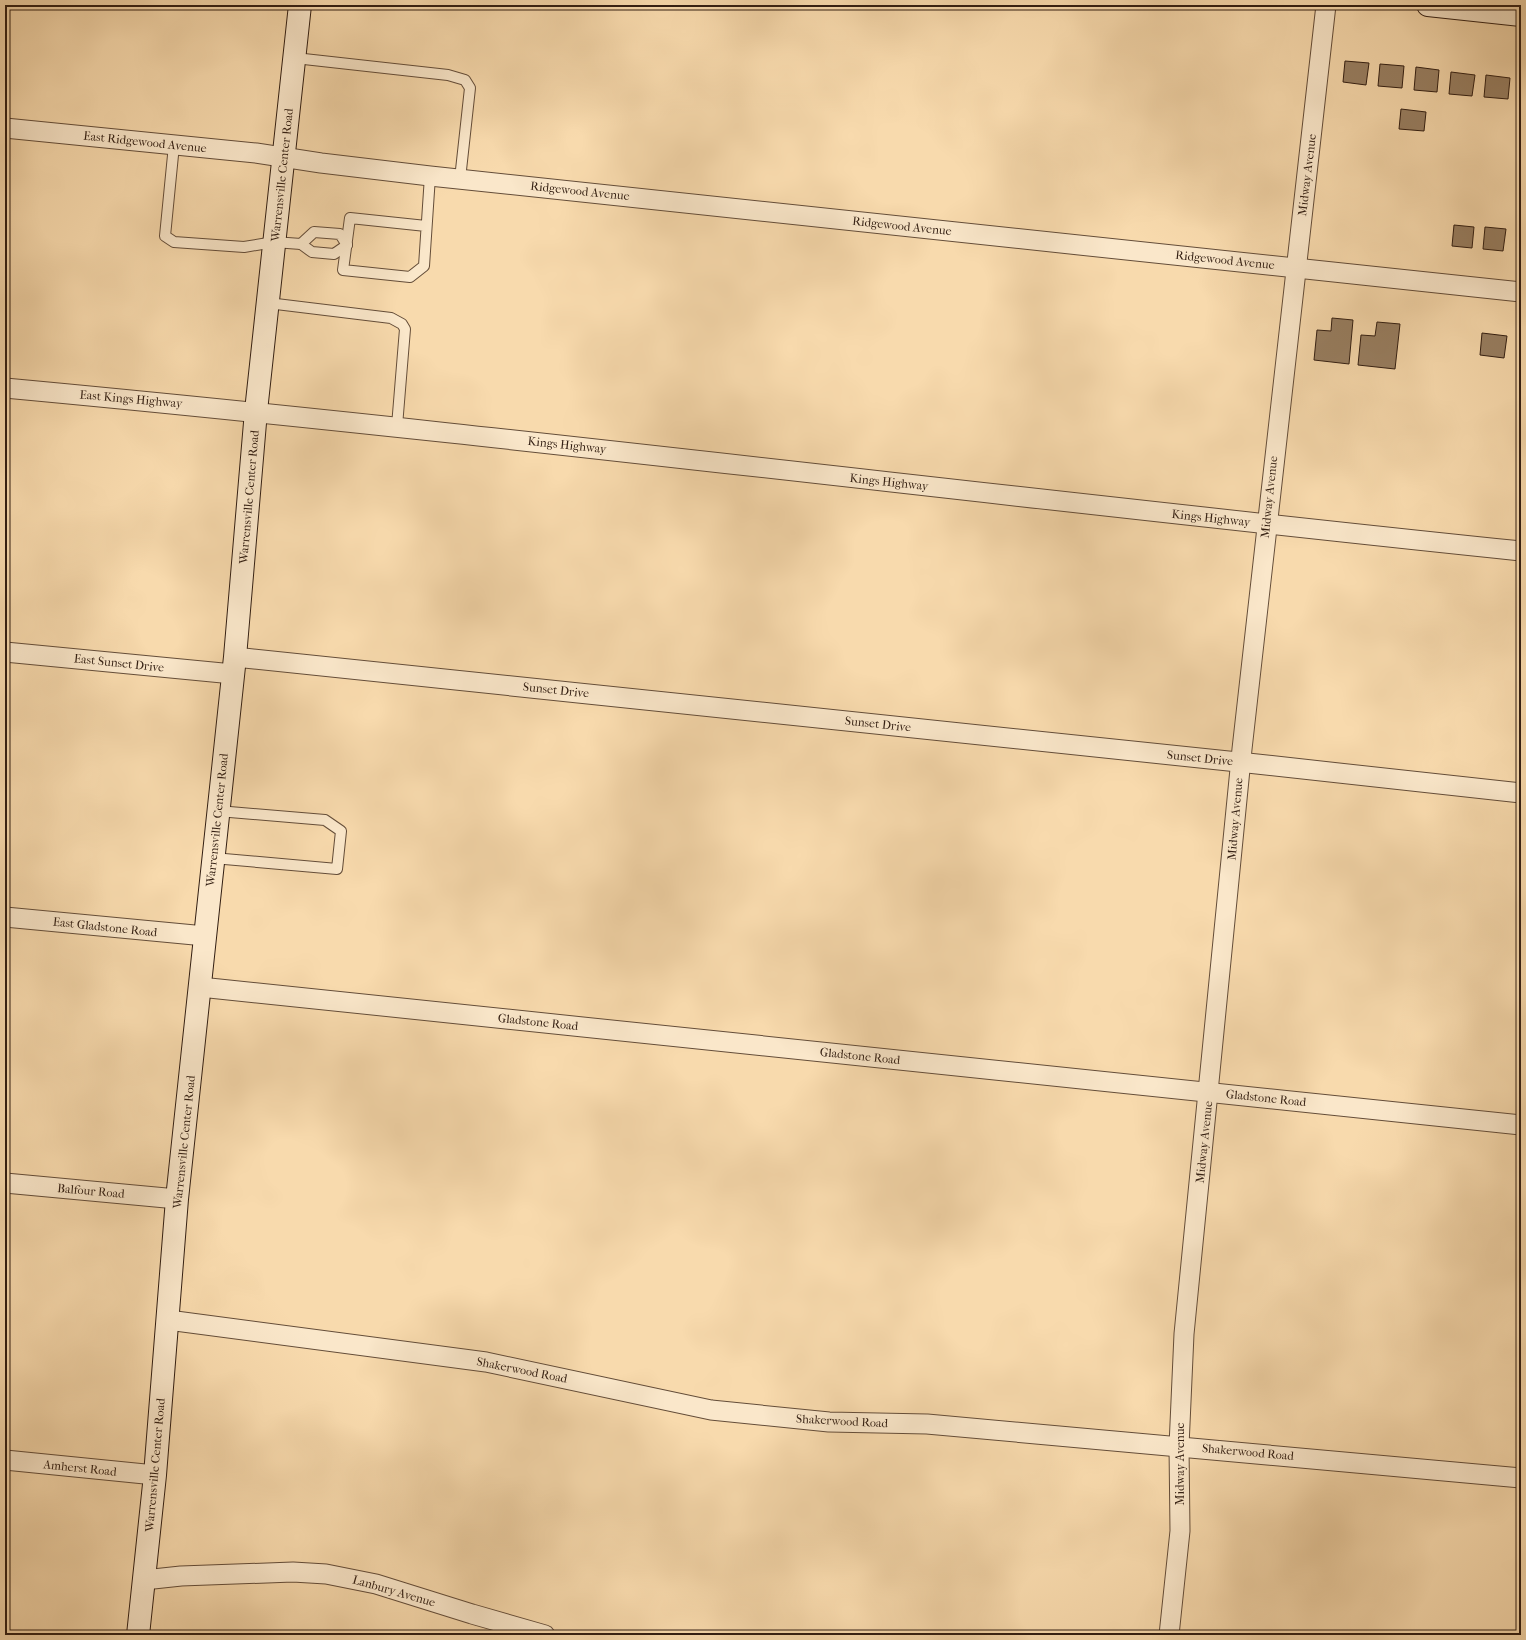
<svg xmlns="http://www.w3.org/2000/svg" width="1526" height="1640" viewBox="0 0 1526 1640" font-family="'IM FELL French Canon',serif">
<rect width="100%" height="100%" fill="#f8daad"/>
<filter id="stains"><feTurbulence type="fractalNoise" baseFrequency=".005" numOctaves="4"/><feColorMatrix values="0 0 0 0 .2 0 0 0 0 .09 0 0 0 0 .02 0 0 0 .5 -.17"/></filter>
<radialGradient id="worn" r=".72"><stop offset=".6" stop-color="#630" stop-opacity="0"/><stop offset="1" stop-color="#630" stop-opacity=".3"/></radialGradient>
<g fill="#998063" stroke="#321e12">
<path d="M 1345,61 L 1369,63 L 1366,85 L 1343,82 Z"/>
<path d="M 1380,64 L 1404,66 L 1402,88 L 1378,86 Z"/>
<path d="M 1416,67 L 1439,70 L 1437,92 L 1414,90 Z"/>
<path d="M 1451,72 L 1475,75 L 1472,96 L 1449,94 Z"/>
<path d="M 1486,75 L 1510,78 L 1508,99 L 1484,97 Z"/>
<path d="M 1401,109 L 1426,112 L 1424,131 L 1399,129 Z"/>
<path d="M 1454,225 L 1474,227 L 1472,248 L 1452,246 Z"/>
<path d="M 1485,227 L 1506,229 L 1503,251 L 1483,249 Z"/>
<path d="M 1332,318 L 1353,320 L 1349,364 L 1314,360 L 1317,330 L 1331,331 Z"/>
<path d="M 1377,322 L 1400,324 L 1395,369 L 1358,365 L 1361,335 L 1375,336 Z"/>
<path d="M 1482,333 L 1507,336 L 1504,358 L 1480,355 Z"/>
<path d="M 1519,338 L 1521,339 L 1521,360 L 1517,359 Z"/>
</g>
<g fill="none" stroke-linecap="round" stroke-linejoin="round">
<g stroke="#644d39" stroke-width="12">
<g id="service">
<path d="M 295,58 L 448,75 L 465,80 L 470,88 L 460,179"/>
<path d="M 174,145 L 165,236 L 174,242 L 244,247 L 274,242 L 301,244 L 312,252 L 334,254 L 347,245"/>
<path d="M 426,226 L 350,218 L 343,270 L 410,277 L 424,266 L 430,176"/>
<path d="M 301,244 L 314,232 L 340,234 L 347,245"/>
<path d="M 268,303 L 391,318 L 402,324 L 405,329 L 397,426"/>
<path d="M 213,858 L 337,869 L 341,831 L 325,820 L 218,811"/>
</g>
</g>
<g stroke="#644d39" stroke-width="21">
<g id="minor">
<path d="M 5,128 L 256,153 L 321,163 L 430,176 L 1521,292"/>
<path d="M 5,388 C 511,435 1015,499 1521,551"/>
<path d="M 5,652 L 233,674"/>
<path d="M 235,657 L 1257,764 L 1521,793"/>
<path d="M 5,917 L 205,936"/>
<path d="M 200,987 L 1521,1125"/>
<path d="M 5,1183 L 177,1199"/>
<path d="M 168,1320 L 486,1362 L 711,1410 L 829,1422 L 927,1424 L 1521,1478"/>
<path d="M 5,1460 L 155,1475"/>
<path d="M 144,1580 L 181,1576 L 293,1572 L 326,1574 L 376,1584 L 472,1614 L 545,1635"/>
<path d="M 1169,1635 L 1180,1531 L 1179,1446 L 1184,1334 L 1242,749 L 1326,5"/>
</g>
</g>
<g stroke="#321e12" stroke-width="24">
<g id="secondary">
<path d="M 1428,5 L 1521,15"/>
<path d="M 138,1635 L 155,1475 L 177,1199 L 235,657 L 256,411 L 300,5"/>
</g>
</g>
<use href="#service" stroke="#fae7ca" stroke-width="10"/>
<use href="#minor" stroke="#fae7ca" stroke-width="19"/>
<use href="#secondary" stroke="#fae7ca" stroke-width="22"/>
</g>
<g text-anchor="middle" stroke-width="3" stroke-linejoin="round" paint-order="stroke">
<g font-size="12" fill="#321e12" stroke="#fae7ca">
<text transform="translate(145 142) rotate(6)" y="4">East Ridgewood Avenue</text>
<text transform="translate(282 175) rotate(-84)" y="4">Warrensville Center Road</text>
<text transform="translate(1307 175) rotate(-83)" y="4">Midway Avenue</text>
<text transform="translate(580 191) rotate(6)" y="4">Ridgewood Avenue</text>
<text transform="translate(902 226) rotate(6)" y="4">Ridgewood Avenue</text>
<text transform="translate(1225 260) rotate(6)" y="4">Ridgewood Avenue</text>
<text transform="translate(131 399) rotate(5)" y="4">East Kings Highway</text>
<text transform="translate(567 445) rotate(6)" y="4">Kings Highway</text>
<text transform="translate(889 482) rotate(6)" y="4">Kings Highway</text>
<text transform="translate(249 497) rotate(-85)" y="4">Warrensville Center Road</text>
<text transform="translate(1269 497) rotate(-84)" y="4">Midway Avenue</text>
<text transform="translate(1211 518) rotate(6)" y="4">Kings Highway</text>
<text transform="translate(119 663) rotate(6)" y="4">East Sunset Drive</text>
<text transform="translate(556 690) rotate(6)" y="4">Sunset Drive</text>
<text transform="translate(878 724) rotate(6)" y="4">Sunset Drive</text>
<text transform="translate(1200 758) rotate(6)" y="4">Sunset Drive</text>
<text transform="translate(1235 819) rotate(-85)" y="4">Midway Avenue</text>
<text transform="translate(217 820) rotate(-84)" y="4">Warrensville Center Road</text>
<text transform="translate(105 927) rotate(6)" y="4">East Gladstone Road</text>
<text transform="translate(538 1022) rotate(6)" y="4">Gladstone Road</text>
<text transform="translate(860 1056) rotate(6)" y="4">Gladstone Road</text>
<text transform="translate(1266 1098) rotate(6)" y="4">Gladstone Road</text>
<text transform="translate(184 1142) rotate(-84)" y="4">Warrensville Center Road</text>
<text transform="translate(1204 1142) rotate(-84)" y="4">Midway Avenue</text>
<text transform="translate(91 1191) rotate(5)" y="4">Balfour Road</text>
<text transform="translate(522 1370) rotate(11)" y="4">Shakerwood Road</text>
<text transform="translate(842 1421) rotate(3)" y="4">Shakerwood Road</text>
<text transform="translate(1248 1452) rotate(5)" y="4">Shakerwood Road</text>
<text transform="translate(1180 1464) rotate(-90)" y="4">Midway Avenue</text>
<text transform="translate(155 1465) rotate(-85)" y="4">Warrensville Center Road</text>
<text transform="translate(80 1468) rotate(6)" y="4">Amherst Road</text>
<text transform="translate(394 1591) rotate(16)" y="4">Lanbury Avenue</text>
</g>
</g>
<rect width="1526" height="1640" fill="none" stroke="#f8daad" stroke-width="20"/>
<rect x="6" y="6" width="1514" height="1628" fill="none" stroke="#321e12" stroke-width="2"/>
<rect x="10" y="10" width="1506" height="1620" fill="none" stroke="#321e12"/>
<rect width="100%" height="100%" filter="url(#stains)"/>
<rect width="100%" height="100%" fill="url(#worn)"/>
</svg>
